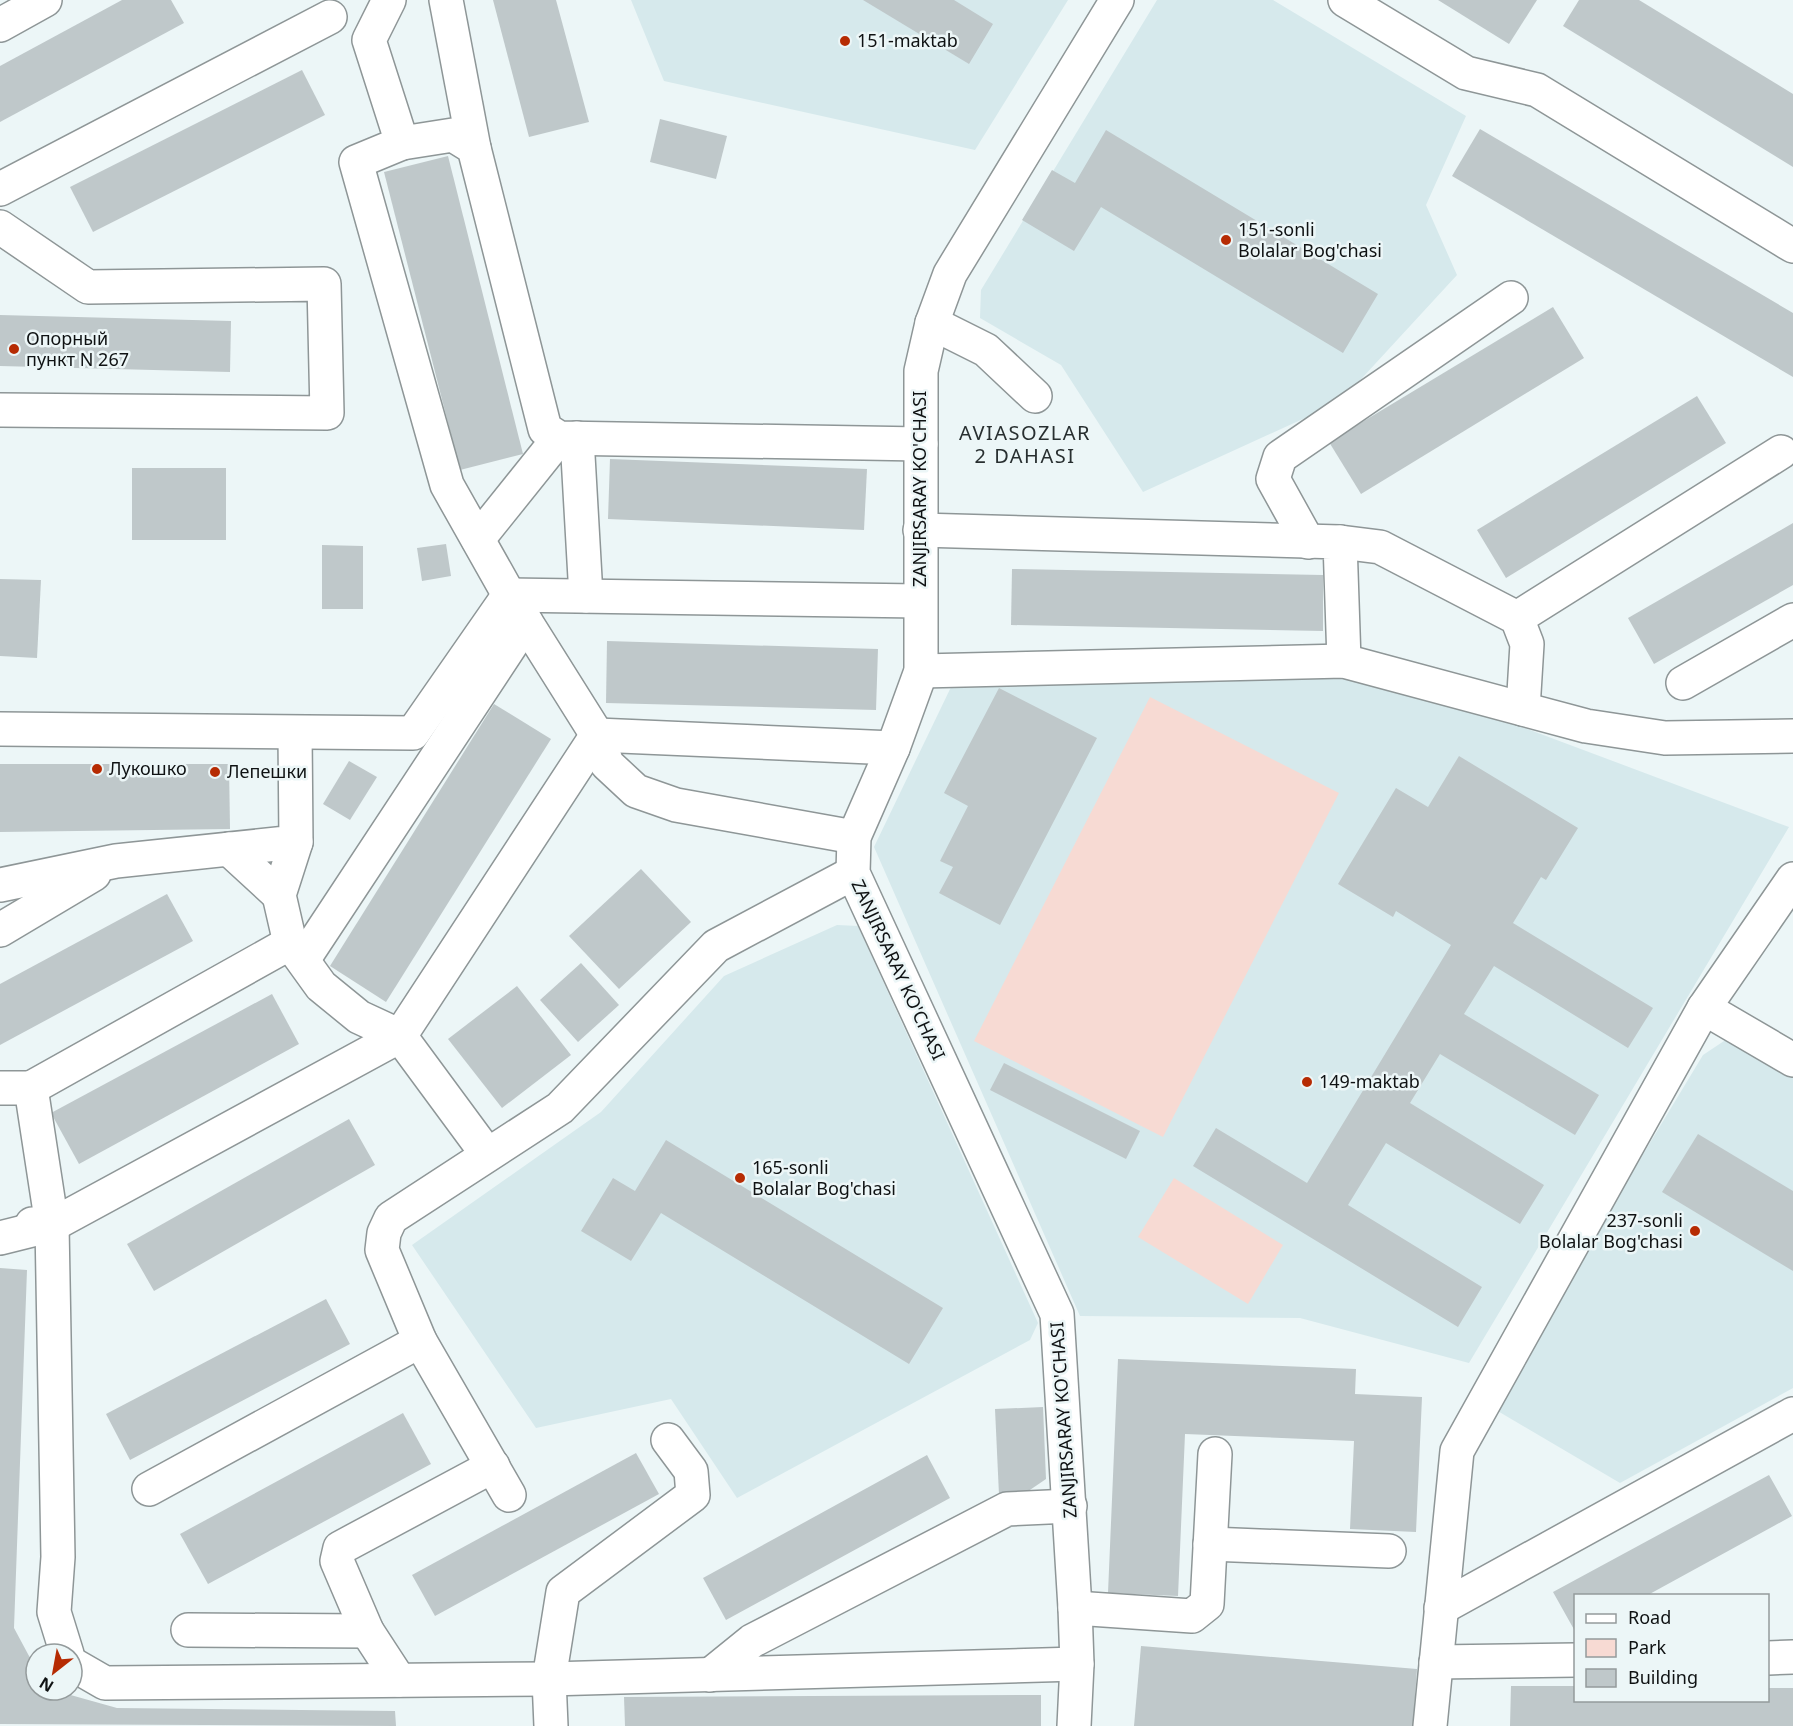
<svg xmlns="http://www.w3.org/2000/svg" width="1793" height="1726" viewBox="0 0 1793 1726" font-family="'Noto Sans',sans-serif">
<rect width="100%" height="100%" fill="#ecf6f7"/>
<g fill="#d6e9ec">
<path d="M 631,0 L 1068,0 L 975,150 L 664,81 Z"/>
<path d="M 1157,0 L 1273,0 L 1466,116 L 1426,205 L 1457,275 L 1340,402 L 1143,492 L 1061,365 L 980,318 L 981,290 Z"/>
<path d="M 1346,676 L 1458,703 L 1789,827 L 1469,1363 L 1300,1318 L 1080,1316 L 874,847 L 952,685 Z"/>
<path d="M 837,925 L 858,926 L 1038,1323 L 1030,1340 L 737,1498 L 671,1399 L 536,1428 L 412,1245 L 601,1112 L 724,976 Z"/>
<path d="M 1730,1037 L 1793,1074 L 1793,1388 L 1620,1483 L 1496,1410 L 1494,1401 L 1703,1055 Z"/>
</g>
<g fill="#f7dad3">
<path d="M 1150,697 L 1339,793 L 1163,1137 L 974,1041 Z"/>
<path d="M 1174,1178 L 1283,1245 L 1248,1304 L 1138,1237 Z"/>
</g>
<g fill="#bfc8ca">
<path d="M 122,0 L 171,0 L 184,23 L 0,122 L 0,66 Z"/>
<path d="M 493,0 L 556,0 L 589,122 L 529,137 Z"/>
<path d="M 863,0 L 954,0 L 993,24 L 969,64 Z"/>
<path d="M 1438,0 L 1537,0 L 1509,44 Z"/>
<path d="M 1579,0 L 1639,0 L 1793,94 L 1793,167 L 1563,26 Z"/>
<path d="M 302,70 L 325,115 L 93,232 L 70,187 Z"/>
<path d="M 660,119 L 727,136 L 716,179 L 650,162 Z"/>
<path d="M 1480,129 L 1793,313 L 1793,377 L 1452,176 Z"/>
<path d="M 1106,130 L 1378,294 L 1343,353 L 1101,207 L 1074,251 L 1022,220 L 1052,170 L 1075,183 Z"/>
<path d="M 448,156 L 523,454 L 460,470 L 384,172 Z"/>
<path d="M 1553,307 L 1584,358 L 1361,494 L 1329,442 Z"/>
<path d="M 0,315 L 231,321 L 230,372 L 0,366 Z"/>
<path d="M 1697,396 L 1726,443 L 1506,578 L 1477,530 Z"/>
<path d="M 610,459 L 867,469 L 864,530 L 608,519 Z"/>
<rect x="132" y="468" width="94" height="72"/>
<path d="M 1793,523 L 1793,585 L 1654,664 L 1628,618 Z"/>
<path d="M 446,544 L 451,576 L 422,581 L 417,548 Z"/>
<path d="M 322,545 L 363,546 L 363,609 L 322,609 Z"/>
<path d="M 1012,569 L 1323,575 L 1323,631 L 1011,625 Z"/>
<path d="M 0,579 L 41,580 L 37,658 L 0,656 Z"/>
<path d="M 607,641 L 878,649 L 876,710 L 606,703 Z"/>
<path d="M 999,688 L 1097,738 L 1000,925 L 939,893 L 953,867 L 940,861 L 968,806 L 944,793 Z"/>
<path d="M 494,704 L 551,739 L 386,1002 L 330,966 Z"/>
<path d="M 1459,756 L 1578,828 L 1546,880 L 1541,877 L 1513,923 L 1653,1008 L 1628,1048 L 1494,966 L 1464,1014 L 1599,1095 L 1575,1135 L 1440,1054 L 1410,1103 L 1544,1185 L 1520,1224 L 1386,1143 L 1348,1205 L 1482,1287 L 1458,1327 L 1193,1166 L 1216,1128 L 1307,1183 L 1451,945 L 1396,911 L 1393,917 L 1338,884 L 1396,788 L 1428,807 Z"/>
<path d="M 349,761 L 377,777 L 350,820 L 323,804 Z"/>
<path d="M 0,764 L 229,764 L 230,829 L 0,832 Z"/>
<path d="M 641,869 L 691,922 L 619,989 L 569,936 Z"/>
<path d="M 167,894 L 193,941 L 0,1045 L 0,984 Z"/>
<path d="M 581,963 L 619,1005 L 578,1042 L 540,1000 Z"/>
<path d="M 517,986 L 571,1055 L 502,1108 L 448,1039 Z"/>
<path d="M 272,994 L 299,1044 L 79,1164 L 51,1113 Z"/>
<path d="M 1004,1063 L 1140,1131 L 1126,1159 L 990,1090 Z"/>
<path d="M 349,1119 L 375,1165 L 154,1291 L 127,1244 Z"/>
<path d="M 1698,1134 L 1793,1191 L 1793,1271 L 1662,1192 Z"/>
<path d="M 666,1140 L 943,1308 L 909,1364 L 661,1213 L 631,1261 L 581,1231 L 613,1178 L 635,1191 Z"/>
<path d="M 0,1268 L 27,1270 L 14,1628 L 36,1669 L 36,1690 L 62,1690 L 67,1694 L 117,1708 L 395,1711 L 396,1726 L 0,1724 Z"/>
<path d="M 326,1299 L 350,1344 L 130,1460 L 106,1414 Z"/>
<path d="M 1118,1359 L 1356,1369 L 1355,1394 L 1422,1397 L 1416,1532 L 1350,1529 L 1354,1441 L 1185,1434 L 1178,1596 L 1108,1593 Z"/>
<path d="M 1043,1407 L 1046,1479 L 1024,1494 L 999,1495 L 995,1409 Z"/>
<path d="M 403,1413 L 431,1464 L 208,1584 L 180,1534 Z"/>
<path d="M 636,1453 L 659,1494 L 435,1616 L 412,1575 Z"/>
<path d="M 927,1455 L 950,1498 L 726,1620 L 703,1578 Z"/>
<path d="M 1769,1475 L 1792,1516 L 1646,1596 L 1576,1596 L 1576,1633 L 1553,1592 Z"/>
<path d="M 1141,1646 L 1417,1669 L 1413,1726 L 1134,1726 Z"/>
<path d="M 1511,1686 L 1576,1686 L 1576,1700 L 1768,1700 L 1768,1688 L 1793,1688 L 1793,1726 L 1510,1726 Z"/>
<path d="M 1041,1695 L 1041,1726 L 625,1726 L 624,1697 Z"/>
</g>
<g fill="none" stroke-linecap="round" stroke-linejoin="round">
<g stroke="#8e9697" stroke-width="36">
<g id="minor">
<path d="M 389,0 L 369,40 L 402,143 L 356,162 L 447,485 L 509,595 L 597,735 L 607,764 L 636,791 L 676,805 L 854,837"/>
<path d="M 446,0 L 474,148"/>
<path d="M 1345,0 L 1466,73 L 1537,90 L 1793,246"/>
<path d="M 0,25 L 45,0"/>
<path d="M 402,143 L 453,135 L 474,148 L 545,429 L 559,438 L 921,444"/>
<path d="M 0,189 L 330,17"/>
<path d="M 0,227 L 88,287 L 324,284 L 327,413 L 0,410"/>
<path d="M 932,323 L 986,350 L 1035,396"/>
<path d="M 577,438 L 586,596"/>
<path d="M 920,530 L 1340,542 L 1344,661"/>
<path d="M 478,539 L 559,438"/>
<path d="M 1308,542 L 1273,479 L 1280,457 L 1511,298"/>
<path d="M 1340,542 L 1380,547 L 1517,618 L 1527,644 L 1523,709"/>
<path d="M 1517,618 L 1781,452"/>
<path d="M 921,671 L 1344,661 L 1586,726 L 1665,738 L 1793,736"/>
<path d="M 1683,683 L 1793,620"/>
<path d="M 0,729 L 413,733 L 509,595 L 919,601"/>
<path d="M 597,735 L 893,748"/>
<path d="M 296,842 L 279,895 L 290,943 L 321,986 L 359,1017 L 400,1036"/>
<path d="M 229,849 L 279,895"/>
<path d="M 0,885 L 116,861 L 296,842 L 295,733"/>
<path d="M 0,930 L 94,874"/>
<path d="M 303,960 L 526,622"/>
<path d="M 1704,1008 L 1793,1060"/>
<path d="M 0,1088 L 31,1088 L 52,1225 L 32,1224"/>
<path d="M 31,1088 L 290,943"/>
<path d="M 487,1154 L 400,1036 L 597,735"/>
<path d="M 52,1225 L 58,1557 L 54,1612 L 67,1654"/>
<path d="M 0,1238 L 52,1225 L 400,1036"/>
<path d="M 149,1489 L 420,1341"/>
<path d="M 509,1495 L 420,1341 L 382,1250 L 384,1233 L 391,1218 L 560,1108 L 716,946 L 853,873"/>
<path d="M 1210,1544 L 1389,1551"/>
<path d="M 1075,1608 L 1192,1616 L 1207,1604 L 1215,1454"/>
<path d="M 1441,1608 L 1793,1414"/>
<path d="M 188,1630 L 367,1631"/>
<path d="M 1768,1658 L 1793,1657"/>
<path d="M 1436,1662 L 1576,1660"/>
<path d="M 72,1664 L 105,1683 L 549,1679 L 1077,1664"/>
<path d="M 710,1675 L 752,1641 L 1007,1509 L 1070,1506"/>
<path d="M 399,1680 L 367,1631 L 337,1561 L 340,1548 L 493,1466"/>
<path d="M 551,1726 L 549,1679 L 563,1592 L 693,1495 L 691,1471 L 668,1440"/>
<path d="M 1074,1726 L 1077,1664 L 1075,1608 L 1057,1314 L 853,873 L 854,837 L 893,748 L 921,671 L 921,371 L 932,323 L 950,274 L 1117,0"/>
<path d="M 1430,1726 L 1457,1451 L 1704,1008 L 1793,879"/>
</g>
</g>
<use href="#minor" stroke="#fff" stroke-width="33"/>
</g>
<g fill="#b62b03" stroke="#ecf6f7" stroke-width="2">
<circle cx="845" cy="41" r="6"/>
<circle cx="1226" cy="240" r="6"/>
<circle cx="14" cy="349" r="6"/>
<circle cx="97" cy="769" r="6"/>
<circle cx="215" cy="772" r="6"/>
<circle cx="1307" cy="1082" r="6"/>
<circle cx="740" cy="1178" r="6"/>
<circle cx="1695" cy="1231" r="6"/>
</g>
<g text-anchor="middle" stroke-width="5" stroke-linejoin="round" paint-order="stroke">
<g font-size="18" fill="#0f1213" stroke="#ecf6f7" text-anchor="start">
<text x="857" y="47">151-maktab</text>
<text x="1238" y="236">151-sonli<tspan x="1238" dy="21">Bolalar Bog'chasi</tspan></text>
<text x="26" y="345">Опорный<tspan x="26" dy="21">пункт N 267</tspan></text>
<text x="109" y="775">Лукошко</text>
<text x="227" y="778">Лепешки</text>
<text x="1319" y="1088">149-maktab</text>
<text x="752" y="1174">165-sonli<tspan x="752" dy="21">Bolalar Bog'chasi</tspan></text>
<text x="1683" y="1227" text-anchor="end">237-sonli<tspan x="1683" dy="21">Bolalar Bog'chasi</tspan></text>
</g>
<g font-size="18" fill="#0f1213" stroke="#ecf6f7">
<text transform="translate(920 489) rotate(-90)" y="6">ZANJIRSARAY KO'CHASI</text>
<text transform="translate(898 970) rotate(65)" y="6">ZANJIRSARAY KO'CHASI</text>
<text transform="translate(1064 1420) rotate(-94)" y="6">ZANJIRSARAY KO'CHASI</text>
</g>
<g font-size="20" letter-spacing="1.5" fill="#282f30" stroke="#ecf6f7">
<text x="1025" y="440">AVIASOZLAR<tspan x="1025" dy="23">2 DAHASI</tspan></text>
</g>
</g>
<rect x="1574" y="1594" width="195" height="108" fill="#ecf6f7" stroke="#949b9c" stroke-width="1.5"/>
<rect x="1586" y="1614" width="30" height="9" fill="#ffffff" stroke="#949b9c" stroke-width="1.5"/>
<text x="1628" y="1624" font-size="18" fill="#0f1213">Road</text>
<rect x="1586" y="1639" width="30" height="18" fill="#f7dad3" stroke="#949b9c" stroke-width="1.5"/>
<text x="1628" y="1654" font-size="18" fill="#0f1213">Park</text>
<rect x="1586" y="1669" width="30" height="18" fill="#bfc8ca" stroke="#949b9c" stroke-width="1.5"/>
<text x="1628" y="1684" font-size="18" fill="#0f1213">Building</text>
<g transform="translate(54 1672) rotate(211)"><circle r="28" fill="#ecf6f7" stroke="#949b9c" stroke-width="1.5"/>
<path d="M0-4.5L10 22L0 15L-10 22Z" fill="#b62b03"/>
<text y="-9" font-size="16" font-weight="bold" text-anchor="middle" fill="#0f1213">N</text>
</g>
</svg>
